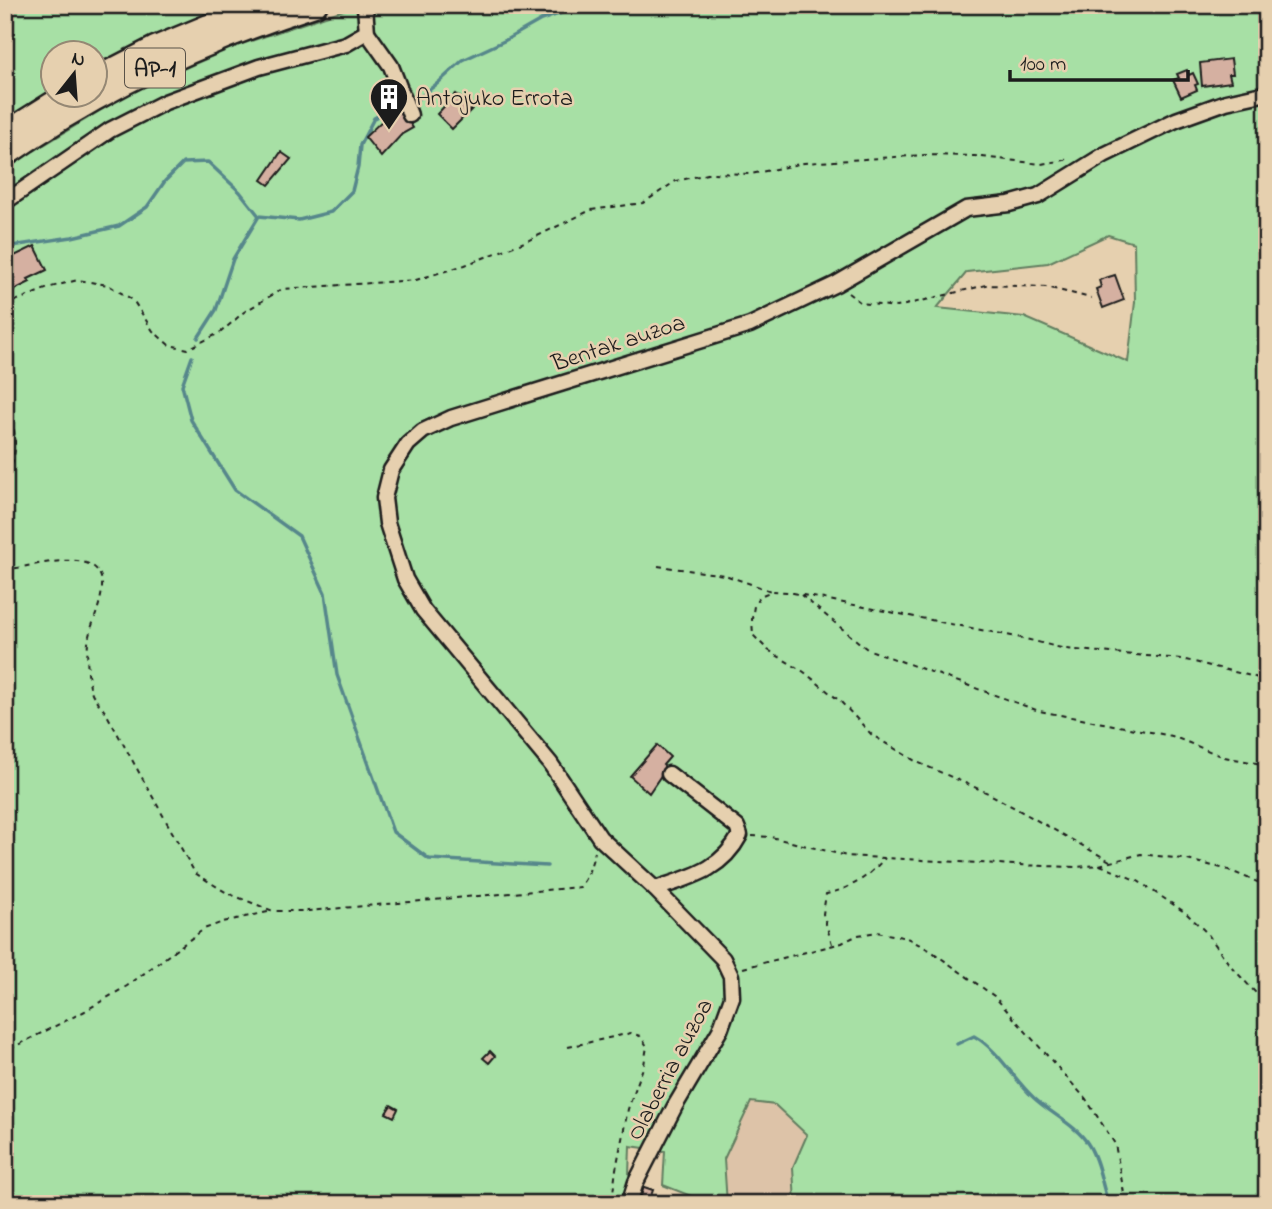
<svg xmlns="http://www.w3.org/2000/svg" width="1272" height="1209" viewBox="0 0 1272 1209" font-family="'Indie Flower',sans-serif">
<rect width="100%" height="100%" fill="#e6d0af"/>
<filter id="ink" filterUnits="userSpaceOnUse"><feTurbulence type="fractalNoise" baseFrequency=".0143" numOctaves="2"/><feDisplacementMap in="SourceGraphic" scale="14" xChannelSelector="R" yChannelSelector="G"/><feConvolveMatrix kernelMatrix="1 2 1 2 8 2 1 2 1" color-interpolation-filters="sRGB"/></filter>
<g filter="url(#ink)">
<path fill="#ddc3a8" d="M 750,1102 L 775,1105 L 808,1135 L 793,1167 L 795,1204 L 727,1204 L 724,1159 Z"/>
<path fill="#a7e0a5" stroke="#627e60" stroke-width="2" fill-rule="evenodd" d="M 5,5 L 228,5 L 95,75 L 94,52 L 52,52 L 52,94 L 7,121 L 34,151 L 134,90 L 236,46 L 358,5 L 1267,5 L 1267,1204 L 795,1204 L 793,1167 L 807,1135 L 775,1105 L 751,1102 L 724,1159 L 727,1204 L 698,1204 L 696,1198 L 663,1185 L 665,1151 L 630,1146 L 628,1204 L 5,1204 ZM 1108,235 L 1134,243 L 1135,302 L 1128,362 L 1024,317 L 937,308 L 967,272 L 1048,263 Z"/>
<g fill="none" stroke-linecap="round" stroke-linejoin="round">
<g stroke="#57878b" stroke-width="3.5">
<path d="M 408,102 L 416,100 L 438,83 L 463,60 L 504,41 L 541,20 L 567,11 L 571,5"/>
<path d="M 5,247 L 72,237 L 119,226 L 147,207 L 165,181 L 183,163 L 208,162 L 240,192 L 259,216 L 299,220 L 331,212 L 352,191 L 358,167 L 360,145 L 374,118 L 400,104"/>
<path d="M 198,338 L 216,310 L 233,259 L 259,216"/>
<path d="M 192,357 L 182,385 L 191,420 L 235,490 L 299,536 L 325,593 L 337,675 L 393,832 L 429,859 L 547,866"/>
<path d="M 957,1044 L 974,1036 C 999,1050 1013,1079 1034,1098 C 1050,1113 1077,1126 1088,1144 C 1098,1159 1101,1180 1106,1196 L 1104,1204"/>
</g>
</g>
<g fill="#d5b0a1" stroke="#1c1c1c" stroke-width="2">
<path d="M 1231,59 L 1233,74 L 1229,74 L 1231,82 L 1202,86 L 1200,63 Z"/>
<path d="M 1187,70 L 1189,75 L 1193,73 L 1198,84 L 1195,85 L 1197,90 L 1181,97 L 1173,80 L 1179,78 L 1177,74 Z"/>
<path d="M 456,94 L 472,109 L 452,129 L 437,114 Z"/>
<path d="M 401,109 L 413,128 L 402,134 L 381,157 L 365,137 L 388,115 Z"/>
<path d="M 281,152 L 291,159 L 269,185 L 262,180 Z"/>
<path d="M 35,246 L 47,270 L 28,279 L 30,282 L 8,293 L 5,287 L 5,277 L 9,275 L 6,270 L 12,267 L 8,259 Z"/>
<path d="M 1115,275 L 1124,300 L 1103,308 L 1096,289 L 1101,287 L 1099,280 Z"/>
<path d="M 657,745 L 670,757 L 663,765 L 666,768 L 649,793 L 630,776 Z"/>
<path d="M 490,1051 L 495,1056 L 489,1063 L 483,1058 Z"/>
<path d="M 391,1105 L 398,1109 L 394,1117 L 386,1113 Z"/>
<path d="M 644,1187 L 653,1190 L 649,1202 L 640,1199 Z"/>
</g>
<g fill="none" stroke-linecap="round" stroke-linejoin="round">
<g stroke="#1c1c1c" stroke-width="19">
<g id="minor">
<path d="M 367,32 L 391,66 L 410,115"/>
<path d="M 5,202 L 110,130 L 165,102 L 259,67 L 346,44 L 367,32 L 365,7"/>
<path d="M 655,889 C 690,877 721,871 740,835 L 737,827 L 669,774"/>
<path d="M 629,1204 L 636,1182 L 675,1106 L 720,1030 L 732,997 L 731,976 L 723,959 L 655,889 L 600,838 L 550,763 L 423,610 L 405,579 L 387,523 L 384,498 L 391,470 L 408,444 L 423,431 L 451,418 L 750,325 L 836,284 L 966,209 L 1009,204 L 1038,196 L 1104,155 L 1176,120 L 1226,102 L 1267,93"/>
</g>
</g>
<g stroke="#1c1c1c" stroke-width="26">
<g id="highway">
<path d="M 94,79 L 154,48 L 258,5"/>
<path d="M 5,133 L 67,94"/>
<path d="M 5,156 C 100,89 206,40 316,5"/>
</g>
</g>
<g stroke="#1c1c1c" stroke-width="2" stroke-dasharray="5 5" stroke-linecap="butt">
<path d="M 848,293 L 861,303 L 897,307 L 986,285 L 1046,287 L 1091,298"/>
<path d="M 5,305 L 51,287 L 78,280 L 108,285 L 133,300 L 153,331 L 169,345 L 188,349 L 221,332 L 244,312 L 282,289 L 416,280 L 465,265 L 527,241 L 591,210 L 643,203 L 676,181 L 712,173 L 751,174 L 804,163 L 925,155 L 974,156 L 1041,164 L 1071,159"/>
<path d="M 5,425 L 14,430 C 16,447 16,462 5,475"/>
<path d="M 658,566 L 725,575 L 771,591"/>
<path d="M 5,570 C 26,567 67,556 86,563 C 118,573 93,617 89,636 C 86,652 87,675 91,690 C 93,698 101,706 106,713 L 195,873 L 227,893 L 273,911 L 308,911 L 580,887 L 588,874 L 595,852"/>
<path d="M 801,595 L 867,649 L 942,676 L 1039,711 L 1172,736 L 1224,757 L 1267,765"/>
<path d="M 752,836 L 771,837 L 847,856 L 1016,865 L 1075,867 L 1099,865 L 1141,854 L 1183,859 L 1226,869 L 1267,886"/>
<path d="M 1110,861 L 988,793 L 917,762 L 872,735 L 841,702 L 804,672 L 768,650 L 753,635 L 752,619 L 754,606 L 760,596 L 772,591 L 788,592 L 1022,638 L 1065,649 L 1182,659 L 1267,680"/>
<path d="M 1100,865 L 1138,881 L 1186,913 L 1207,933 L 1229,964 L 1267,1005"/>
<path d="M 832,944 L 823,914 L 826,894 C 852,888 867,878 885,858"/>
<path d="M 743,968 L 842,943 L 858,935 L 877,932 L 907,938 L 931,951 L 994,996 L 1086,1099 L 1115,1144 L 1126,1204"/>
<path d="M 568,1047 L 631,1033 L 640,1036 L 647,1046 L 644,1065 L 628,1109 L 616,1169 L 613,1193 L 615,1203"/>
<path d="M 5,1052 L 11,1049"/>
<path d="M 5,1058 L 12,1048 L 85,1011 L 127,986 L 204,929 L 223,922 L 272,911"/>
</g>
<use href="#minor" stroke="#e6d0af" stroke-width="14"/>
<use href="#highway" stroke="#e6d0af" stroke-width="21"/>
</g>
</g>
<defs>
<g id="building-pin" transform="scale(2.0125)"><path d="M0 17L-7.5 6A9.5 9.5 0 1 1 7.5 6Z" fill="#1c1c1c" stroke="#e6d0af"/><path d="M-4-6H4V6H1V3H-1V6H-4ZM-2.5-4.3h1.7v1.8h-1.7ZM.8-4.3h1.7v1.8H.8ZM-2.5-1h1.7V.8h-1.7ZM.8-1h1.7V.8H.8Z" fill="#fff"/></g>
</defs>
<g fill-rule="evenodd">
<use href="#building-pin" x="389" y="97"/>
</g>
<g text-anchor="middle" stroke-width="5" stroke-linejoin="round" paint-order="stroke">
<rect fill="#e6d0af" stroke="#595248" stroke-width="2" x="125" y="48.5" width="60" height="39" rx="5"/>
<g font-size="23" font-weight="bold" fill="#1c1c1c">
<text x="155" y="76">AP-1</text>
</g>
<g font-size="24" fill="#1c1c1c" stroke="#e6d0af" text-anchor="start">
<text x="416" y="105">Antojuko Errota</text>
</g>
<g font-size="24" fill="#1c1c1c" stroke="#e6d0af">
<text transform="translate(618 342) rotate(-18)" y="8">Bentak auzoa</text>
<text transform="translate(669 1069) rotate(-62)" y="8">Olaberria auzoa</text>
</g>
</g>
<rect width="1272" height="1209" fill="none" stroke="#e6d0af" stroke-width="28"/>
<rect x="14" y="14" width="1244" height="1181" fill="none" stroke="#1c1c1c" stroke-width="2.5" filter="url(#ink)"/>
<g transform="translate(74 74) rotate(17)"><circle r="33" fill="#e6d0af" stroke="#958874" stroke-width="2"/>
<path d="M0-5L12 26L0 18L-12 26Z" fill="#1c1c1c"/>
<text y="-10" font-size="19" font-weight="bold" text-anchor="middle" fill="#1c1c1c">N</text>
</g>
<path d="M1010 70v10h178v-10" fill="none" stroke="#1c1c1c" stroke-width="3.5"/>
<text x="1020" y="70" font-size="21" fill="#1c1c1c" stroke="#e6d0af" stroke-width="5" paint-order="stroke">100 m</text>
</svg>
